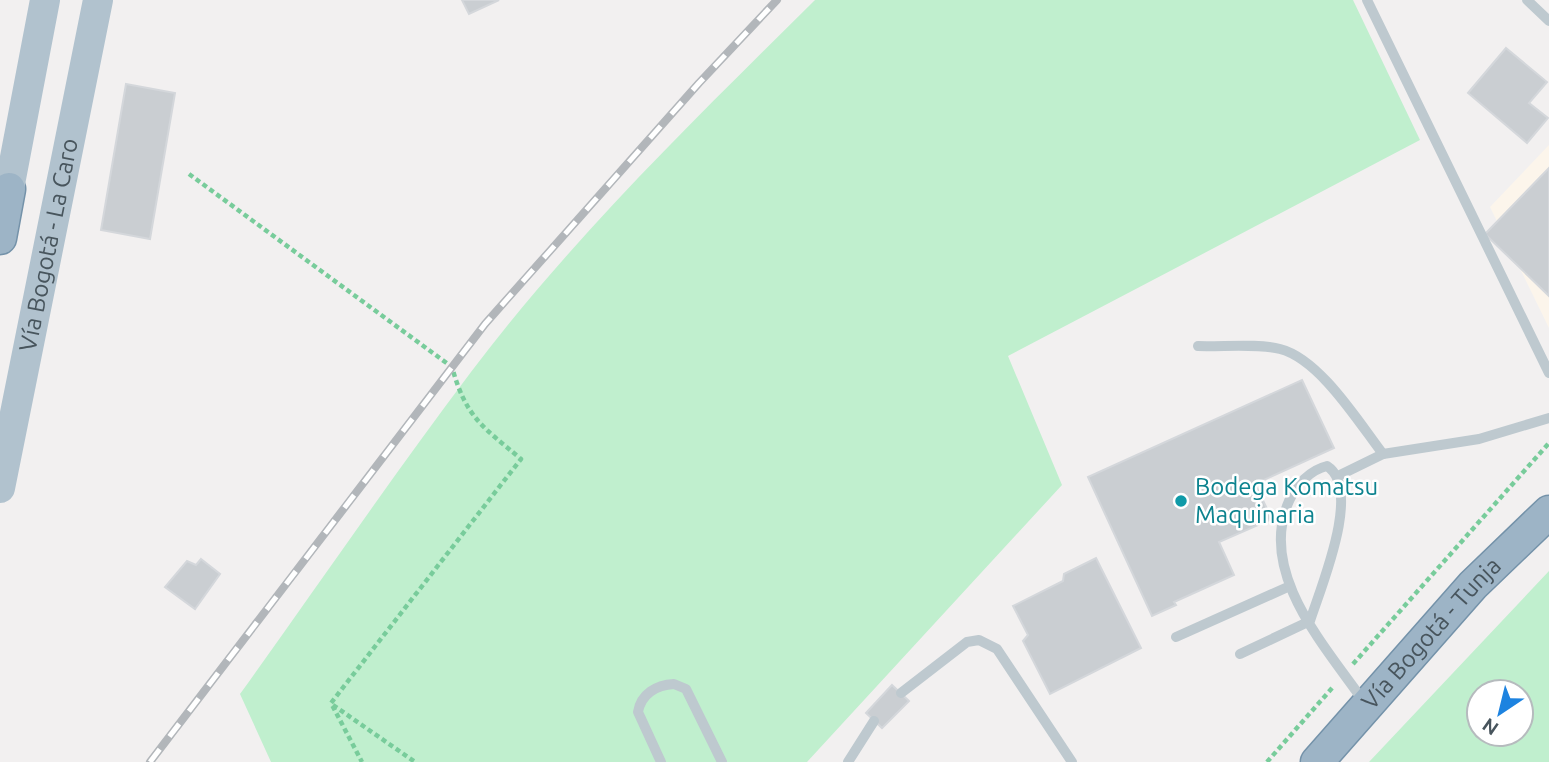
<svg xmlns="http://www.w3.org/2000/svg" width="1549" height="762" viewBox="0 0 1549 762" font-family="Ubuntu,sans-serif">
<rect width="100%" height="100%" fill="#f2f0f0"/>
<path fill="#fcf5eb" d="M 1549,145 L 1549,328 L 1490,207 Z"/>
<g fill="#c0efce" fill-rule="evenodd">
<path d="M 815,0 L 1353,0 L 1420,140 L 1008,356 L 1062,485 L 807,762 L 271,762 L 240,694 C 317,587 391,478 471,372 C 573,237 695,119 815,0 Z"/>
<path d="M 1549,571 L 1549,762 L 1369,762 ZM 1479,692 L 1521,692 L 1521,734 L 1479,734 Z"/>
</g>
<g fill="#caced2" stroke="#d4d7db" stroke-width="2">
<path d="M 462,0 L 499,0 L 469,14 Z"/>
<path d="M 1506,48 L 1547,82 L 1529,103 L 1548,118 L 1527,143 L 1468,93 Z"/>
<path d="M 126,84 L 175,93 L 150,239 L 101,230 Z"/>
<path d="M 1549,168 L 1549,296 L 1485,234 Z"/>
<path d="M 1302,380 L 1334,448 L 1255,484 L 1272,519 L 1219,542 L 1234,575 L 1174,602 L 1176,605 L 1152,616 L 1088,477 Z"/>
<path d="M 1096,558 L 1141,648 L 1050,694 L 1023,641 L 1028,635 L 1013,606 L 1063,581 L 1064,574 Z"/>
<path d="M 201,559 L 220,574 L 195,609 L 165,587 L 187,561 L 196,565 Z"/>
<path d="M 892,685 L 909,701 L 882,728 L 866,713 Z"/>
</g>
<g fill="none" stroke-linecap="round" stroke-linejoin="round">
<g stroke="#7492a9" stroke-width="35">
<g id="trunk">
<path d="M 0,238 L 9,189"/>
<path id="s2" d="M 1317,762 L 1473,585 L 1549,512"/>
</g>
</g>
<g stroke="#78cc9b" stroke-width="4.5" stroke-dasharray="5 3.5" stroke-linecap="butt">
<path d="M 189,174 L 452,367 C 466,418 483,427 521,459 L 331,703 L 362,762"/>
<path d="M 1353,664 L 1549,443"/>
<path d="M 333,705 L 415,762"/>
<path d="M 1267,762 L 1333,687"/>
</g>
<g stroke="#bec9cf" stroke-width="10">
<path d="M 1367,0 L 1549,373"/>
<path d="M 1527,0 L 1549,21"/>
<path d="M 1198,346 C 1221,347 1258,343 1280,349 C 1320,359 1359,423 1383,454"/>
<path d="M 1338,476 L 1383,454 L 1479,439 L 1549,418"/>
<path d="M 1176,637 L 1290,586"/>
<path d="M 1240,654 L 1310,621 C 1320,589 1363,489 1327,466 C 1310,470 1296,485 1289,501 C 1257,573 1326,647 1364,702"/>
<path d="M 901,693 L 967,642 L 979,640 L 997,649 L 1072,762"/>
<path d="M 661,762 L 638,712 C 641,694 656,685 674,684 L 686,689 L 722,762"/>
<path d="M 848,762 L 874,721"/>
</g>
<g stroke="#b1c2ce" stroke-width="30">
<path d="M 1,212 L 9,189 L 45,0"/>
<path id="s1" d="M 0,488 L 98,0"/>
</g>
<use href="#trunk" stroke="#9db4c6" stroke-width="32"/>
<g stroke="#b2b6ba" stroke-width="8">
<path id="rail" d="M 150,762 L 485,324 L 699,83 L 777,0"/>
</g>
<use href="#rail" stroke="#fff" stroke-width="5" stroke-dasharray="16" stroke-linecap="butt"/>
</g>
<circle fill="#0f9aa8" stroke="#fff" stroke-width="2.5" cx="1181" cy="501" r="7"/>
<g text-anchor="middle" stroke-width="5" stroke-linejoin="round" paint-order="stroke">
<g font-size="24" fill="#48555d" stroke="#fff">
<text dy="8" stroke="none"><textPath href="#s1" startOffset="248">Vía Bogotá - La Caro</textPath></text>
<text dy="8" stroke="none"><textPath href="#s2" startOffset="172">Vía Bogotá - Tunja</textPath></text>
</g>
<g font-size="24" fill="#0d838f" stroke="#fff" text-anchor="start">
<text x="1195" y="495">Bodega Komatsu<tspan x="1195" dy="28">Maquinaria</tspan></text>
</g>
</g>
<g transform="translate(1500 713) rotate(215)"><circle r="33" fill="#ffffff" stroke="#b6bbbe" stroke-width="2"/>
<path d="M0-5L12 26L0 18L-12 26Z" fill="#1d83e0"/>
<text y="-10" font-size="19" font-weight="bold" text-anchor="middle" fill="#48555d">N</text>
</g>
</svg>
